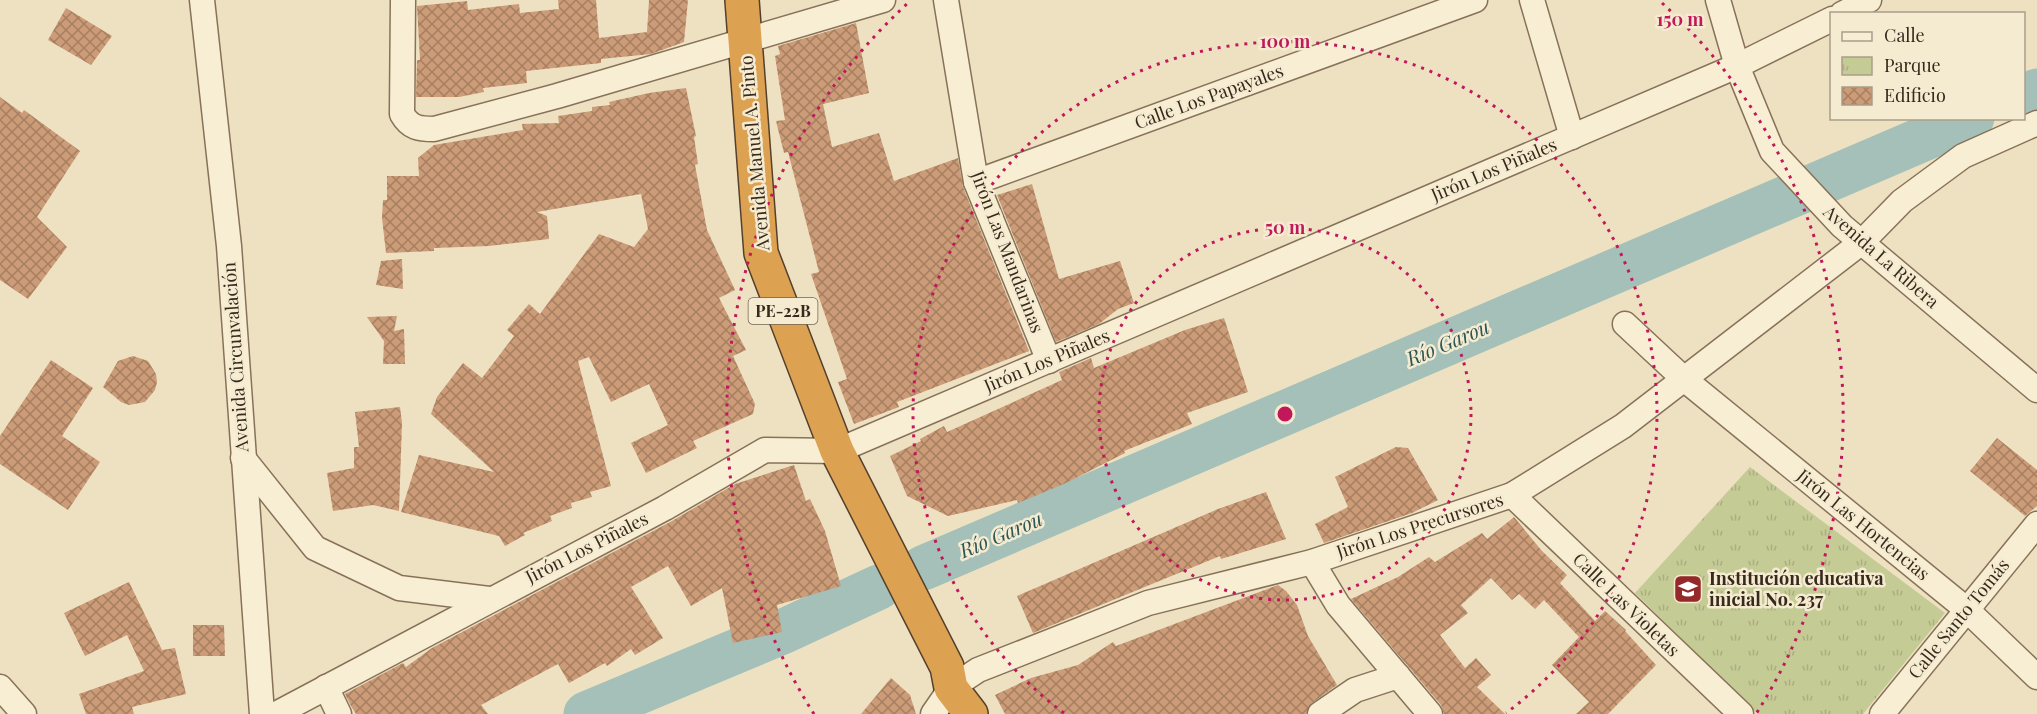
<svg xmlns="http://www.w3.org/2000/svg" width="2037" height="714" viewBox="0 0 2037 714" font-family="'Playfair Display',serif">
<defs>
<pattern id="park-tufts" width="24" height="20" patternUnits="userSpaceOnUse" patternTransform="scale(1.5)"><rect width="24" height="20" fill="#c5cb95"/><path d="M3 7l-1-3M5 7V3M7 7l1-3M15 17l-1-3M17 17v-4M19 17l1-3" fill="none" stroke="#aaae80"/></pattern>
<pattern id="building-cross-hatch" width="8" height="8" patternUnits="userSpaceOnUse" patternTransform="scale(1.5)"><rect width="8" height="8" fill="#cc9b77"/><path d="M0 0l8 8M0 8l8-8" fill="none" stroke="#a67f61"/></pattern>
</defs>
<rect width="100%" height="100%" fill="#eee1c1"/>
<path fill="url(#park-tufts)" d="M 1750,467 L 1945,613 L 1863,714 L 1758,714 L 1635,593 Z"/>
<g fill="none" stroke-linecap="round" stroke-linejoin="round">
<g stroke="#a4c0b8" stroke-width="45">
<path d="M 2024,97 L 2037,91"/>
<path d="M 923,568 L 1972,118"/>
<path d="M 586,714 L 782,632 L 879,587"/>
</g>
</g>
<g fill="url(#building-cross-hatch)">
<path d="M 558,0 L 596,0 L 599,38 L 647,32 L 649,0 L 688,0 L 684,42 L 651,54 L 601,59 L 601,63 L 526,71 L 527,83 L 483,88 L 484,92 L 459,97 L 416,97 L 417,60 L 420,60 L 417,6 L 467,1 L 468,10 L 519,4 L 520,13 L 559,9 Z"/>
<path d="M 66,8 L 112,36 L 91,65 L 48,40 Z"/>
<path d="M 856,23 L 869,93 L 823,104 L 832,147 L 879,133 L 894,181 L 958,158 L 963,187 L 1029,351 L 897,402 L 899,407 L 854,424 L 838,382 L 847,379 L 811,274 L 819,272 L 788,152 L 784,153 L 776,121 L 785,120 L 775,56 L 780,54 L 778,46 Z"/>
<path d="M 686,88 L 696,136 L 694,137 L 698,164 L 695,165 L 707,230 L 735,290 L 719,298 L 746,350 L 733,356 L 755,404 L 753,414 L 693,441 L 697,448 L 646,473 L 631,443 L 668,425 L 649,384 L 611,402 L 589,357 L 578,361 L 611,486 L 590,492 L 592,497 L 571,503 L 572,508 L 550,516 L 552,521 L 523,533 L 525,535 L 505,546 L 499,536 L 401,512 L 419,455 L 494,472 L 431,414 L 437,397 L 463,363 L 482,378 L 514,336 L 507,330 L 529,304 L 540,314 L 599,234 L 634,247 L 648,229 L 641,194 L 537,212 L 547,216 L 549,239 L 489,246 L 434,248 L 434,251 L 386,253 L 382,218 L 383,200 L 387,200 L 387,176 L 419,176 L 418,158 L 434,145 L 523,130 L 522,124 L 559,123 L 558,116 L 592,111 L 592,107 L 610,105 L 609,102 L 649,93 Z"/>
<path d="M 0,97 L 22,113 L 24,110 L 80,151 L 37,217 L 67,247 L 28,299 L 0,280 Z"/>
<path d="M 1032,184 L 1059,279 L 1120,261 L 1134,303 L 1118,309 L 1099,324 L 1056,342 L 997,195 Z"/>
<path d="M 402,259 L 403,289 L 376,285 L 381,261 Z"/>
<path d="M 397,316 L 394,331 L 404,329 L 405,364 L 383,364 L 384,341 L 367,317 Z"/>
<path d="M 1224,318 L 1248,392 L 1187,413 L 1192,424 L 1124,451 L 1125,453 L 1066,483 L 1018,503 L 1017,500 L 948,516 L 907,496 L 890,456 L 921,441 L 920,439 L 944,426 L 947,432 L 1062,380 L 1059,372 L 1091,358 L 1094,368 L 1185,330 Z"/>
<path d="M 133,356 L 148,361 L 156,374 L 157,382 L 155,390 L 145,402 L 129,405 L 121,402 L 103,387 L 118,361 Z"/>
<path d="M 51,360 L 93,388 L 62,436 L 100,462 L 68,510 L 0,464 L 0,436 Z"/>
<path d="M 400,407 L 402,423 L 399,511 L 373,505 L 333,511 L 327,473 L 354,468 L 354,447 L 359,447 L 355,412 Z"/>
<path d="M 1997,438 L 2037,470 L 2037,506 L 2025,516 L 1970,471 Z"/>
<path d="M 1396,447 L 1408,448 L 1438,500 L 1412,513 L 1324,543 L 1315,524 L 1348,507 L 1335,477 Z"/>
<path d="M 794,465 L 806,501 L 810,499 L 825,531 L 841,586 L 777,605 L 782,632 L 733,643 L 722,588 L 691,606 L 668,566 L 631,587 L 663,638 L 635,655 L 631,649 L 607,666 L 605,663 L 569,683 L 558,664 L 481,705 L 488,714 L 356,714 L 351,706 L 345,694 L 403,663 L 406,667 L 432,648 L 672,521 L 735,484 Z"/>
<path d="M 1266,492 L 1286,539 L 1221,559 L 1220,556 L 1033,633 L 1017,596 L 1218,509 Z"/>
<path d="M 1514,517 L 1542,551 L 1567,575 L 1560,583 L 1595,621 L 1605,611 L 1626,630 L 1625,631 L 1656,665 L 1608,714 L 1576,714 L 1589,702 L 1552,665 L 1579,637 L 1544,600 L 1535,609 L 1519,594 L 1512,600 L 1491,578 L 1461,605 L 1468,613 L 1440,635 L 1465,668 L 1476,658 L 1491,675 L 1477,687 L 1505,714 L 1444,714 L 1441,705 L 1351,599 L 1398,577 L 1429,557 L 1435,562 L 1482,533 L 1487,539 Z"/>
<path d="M 129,582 L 162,650 L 175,648 L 186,694 L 132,707 L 134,714 L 86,714 L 79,694 L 144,671 L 127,635 L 85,656 L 64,613 Z"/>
<path d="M 1278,585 L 1286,591 L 1297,605 L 1308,636 L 1337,685 L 1312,703 L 1306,714 L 1005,714 L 995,695 L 1031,678 L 1078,665 L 1113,642 L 1116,646 Z"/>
<path d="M 193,625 L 224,625 L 225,656 L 193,656 Z"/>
<path d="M 891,678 L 910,695 L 916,714 L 861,714 Z"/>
</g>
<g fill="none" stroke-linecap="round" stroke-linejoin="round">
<g stroke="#877259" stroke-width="27">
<g id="street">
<path d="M 202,0 L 229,246 L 262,714"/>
<path d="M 403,0 L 402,114 C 410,128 419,129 434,129 L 557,96 L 883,0"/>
<path d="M 946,0 L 976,182 L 1049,361"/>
<path d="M 1532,0 L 1572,137"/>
<path d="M 1718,0 L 1737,66 L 1772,151 L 1842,226 L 2037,390"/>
<path d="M 1842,14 L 1869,0"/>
<path d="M 976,182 L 1475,0"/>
<path d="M 1625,324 L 1684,379 L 1966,609 L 2037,677"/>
<path d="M 243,458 L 315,548 L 399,588 L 489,599"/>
<path d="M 1512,495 L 1741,714"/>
<path d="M 1312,562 L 1338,605 L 1430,714"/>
<path d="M 0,687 L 24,714"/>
<path d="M 326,687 L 339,714"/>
<path d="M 276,714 L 665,508 L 765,450 L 837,451 L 1737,66 L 1832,19"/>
<path d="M 933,714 L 951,688 L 978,670 L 1148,603 L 1312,562 L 1512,495 L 1623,426 L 1862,242 L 1902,201 L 1963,156 L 2037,123"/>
<path d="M 1320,714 L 1355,690 L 1398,676"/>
<path d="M 1882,714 L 2037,524"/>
</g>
</g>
<g stroke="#54402d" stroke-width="36">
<path id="highway" d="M 742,0 L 761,253 L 837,451 L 947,667 L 951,688 L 971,714"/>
</g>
<use href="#street" stroke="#f8eed4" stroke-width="24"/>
<use href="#highway" stroke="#dda152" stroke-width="33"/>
</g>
<g fill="none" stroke="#c2185b" stroke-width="3" stroke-dasharray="3 6">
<circle cx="1285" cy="414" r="186"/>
<path d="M1064 713A372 372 0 1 1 1506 713"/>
<path d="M814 714A558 558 0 0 1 908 3M1662 3A558 558 0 0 1 1756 714"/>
</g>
<defs>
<g id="school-square" transform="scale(1.5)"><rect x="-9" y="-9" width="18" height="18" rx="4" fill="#952929" stroke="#f5ebd1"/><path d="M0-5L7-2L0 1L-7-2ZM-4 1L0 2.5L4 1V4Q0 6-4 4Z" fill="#fff"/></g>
</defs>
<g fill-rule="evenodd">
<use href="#school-square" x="1688" y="589"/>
</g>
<g text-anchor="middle" stroke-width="5" stroke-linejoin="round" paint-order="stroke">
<rect fill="#f5ebd1" stroke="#706453" stroke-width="1.5" x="748.5" y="298" width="69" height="26" rx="4.5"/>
<g font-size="16" font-weight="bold" fill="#372a1d">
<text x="783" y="317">PE-22B</text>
</g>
<g font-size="18" fill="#372a1d" stroke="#f5ebd1">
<text transform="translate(1209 97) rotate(-20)" y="6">Calle Los Papayales</text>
<text transform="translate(755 153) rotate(-95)" y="6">Avenida Manuel A. Pinto</text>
<text transform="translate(1494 170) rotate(-23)" y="6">Jirón Los Piñales</text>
<text transform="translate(1007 252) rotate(69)" y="6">Jirón Las Mandarinas</text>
<text transform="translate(1881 257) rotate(41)" y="6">Avenida La Ribera</text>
<text transform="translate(236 357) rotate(-94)" y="6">Avenida Circunvalación</text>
<text transform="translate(1047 361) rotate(-23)" y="6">Jirón Los Piñales</text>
<text transform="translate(1863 525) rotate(39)" y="6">Jirón Las Hortencias</text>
<text transform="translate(1420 526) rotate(-18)" y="6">Jirón Los Precursores</text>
<text transform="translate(587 548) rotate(-27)" y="6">Jirón Los Piñales</text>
<text transform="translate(1626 605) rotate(44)" y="6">Calle Las Violetas</text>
<text transform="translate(1959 619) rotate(-51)" y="6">Calle Santo Tomás</text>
</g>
<g font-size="18" font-weight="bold" fill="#372a1d" stroke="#f5ebd1" text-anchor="start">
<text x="1709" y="585">Institución educativa<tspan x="1709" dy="21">inicial No. 237</tspan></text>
</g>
<g font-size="20" font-style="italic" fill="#2c5654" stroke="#f5ebd1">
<text transform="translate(1448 343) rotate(-23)" y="7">Río Garou</text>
<text transform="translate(1001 535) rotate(-23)" y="7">Río Garou</text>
</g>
</g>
<circle cx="1285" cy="414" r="9" fill="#c2185b" stroke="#f5ebd1" stroke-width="3"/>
<g font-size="18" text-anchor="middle" font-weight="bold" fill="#c2185b" stroke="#f5ebd1" stroke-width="5" stroke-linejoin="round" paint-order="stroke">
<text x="1680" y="26">150 m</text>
<text x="1285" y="48">100 m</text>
<text x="1285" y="234">50 m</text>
</g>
<rect x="1830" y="12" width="195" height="108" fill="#f5ebd1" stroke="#a99e89" stroke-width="1.5"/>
<rect x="1842" y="32" width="30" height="9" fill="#f8eed4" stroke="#a99e89" stroke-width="1.5"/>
<text x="1884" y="42" font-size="18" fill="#372a1d">Calle</text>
<rect x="1842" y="57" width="30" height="18" fill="url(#park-tufts)" stroke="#a99e89" stroke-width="1.5"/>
<text x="1884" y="72" font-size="18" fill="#372a1d">Parque</text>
<rect x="1842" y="87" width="30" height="18" fill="url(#building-cross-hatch)" stroke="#a99e89" stroke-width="1.5"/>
<text x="1884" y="102" font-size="18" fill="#372a1d">Edificio</text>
</svg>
